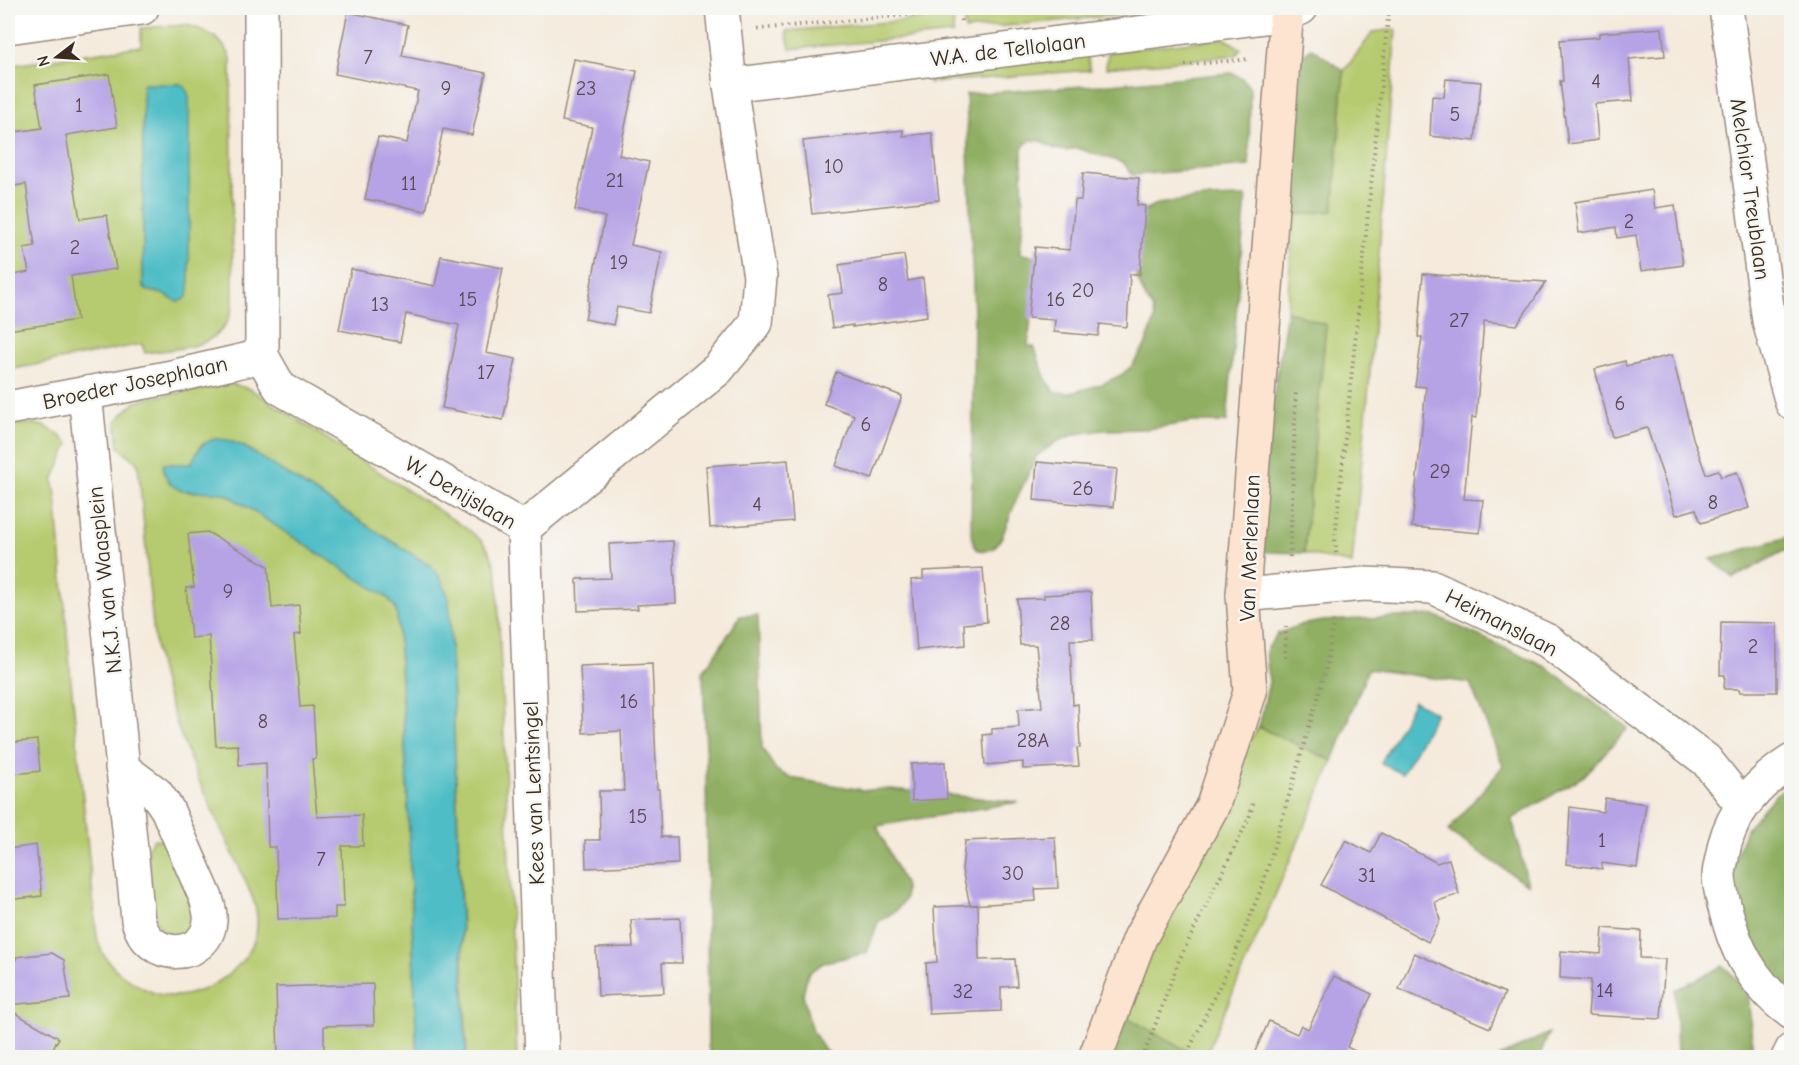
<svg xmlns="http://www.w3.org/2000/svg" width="1799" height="1065" viewBox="0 0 1799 1065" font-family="'Comic Neue',sans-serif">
<rect width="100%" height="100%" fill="#f6f6f2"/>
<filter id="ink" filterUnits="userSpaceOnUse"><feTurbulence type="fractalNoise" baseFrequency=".0167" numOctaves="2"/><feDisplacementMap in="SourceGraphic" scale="12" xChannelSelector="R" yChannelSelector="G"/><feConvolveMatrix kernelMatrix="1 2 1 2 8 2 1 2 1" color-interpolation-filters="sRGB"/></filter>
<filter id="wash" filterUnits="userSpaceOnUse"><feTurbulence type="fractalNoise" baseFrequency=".008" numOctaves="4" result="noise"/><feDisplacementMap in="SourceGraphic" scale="24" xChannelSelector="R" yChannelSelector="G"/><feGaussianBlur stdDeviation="1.35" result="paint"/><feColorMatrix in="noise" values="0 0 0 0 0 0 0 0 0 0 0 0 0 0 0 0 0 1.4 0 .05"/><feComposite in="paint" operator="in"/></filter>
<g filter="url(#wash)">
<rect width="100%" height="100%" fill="#f5eadb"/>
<g fill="#b6cb6f" stroke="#787a46" stroke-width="1.5" fill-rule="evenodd">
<path d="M 1031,8 L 1189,8 L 965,30 L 963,15 Z"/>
<path d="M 954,16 L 953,34 L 790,49 L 786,31 Z"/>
<path d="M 186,25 C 207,30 222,38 231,58 L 233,304 C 225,350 183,347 145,353 L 142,344 L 8,370 L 8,187 L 49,180 L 42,128 L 8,133 L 8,66 L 141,46 L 141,28 ZM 180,84 L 170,298 L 167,295 L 146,290 L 143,286 L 143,85 Z"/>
<path d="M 1396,29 L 1369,385 L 1352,564 L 1304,553 L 1326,325 L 1287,311 L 1293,215 L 1333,210 L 1344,71 L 1373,32 Z"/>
<path d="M 1225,38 L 1241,49 L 1236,55 L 1106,68 L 1108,52 Z"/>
<path d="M 1087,53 L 1090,70 L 929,83 L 928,71 Z"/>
<path d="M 232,384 L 250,389 L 466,528 C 486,543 489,547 497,572 L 517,1057 L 467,1057 L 449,599 L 432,567 L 243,446 L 227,440 L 202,444 L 191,464 L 188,492 L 221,491 L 228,495 L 388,598 L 395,607 L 397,614 L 407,780 L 417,1057 L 8,1058 L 8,525 L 14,523 L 12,516 L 8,509 L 8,425 C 36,421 49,424 69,444 L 53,480 L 56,495 L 71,681 L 97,937 C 99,943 100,949 103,954 C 115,974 147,995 170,996 C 208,998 260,961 257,920 C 257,904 248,888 242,873 C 231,850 220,827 209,803 C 192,767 177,727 165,689 C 154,656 153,621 149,586 C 146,546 142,505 138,464 L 119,447 L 116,421 L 134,403 L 148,398 Z"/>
<path d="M 1259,727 L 1333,761 L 1205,1057 L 1198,1057 L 1126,1017 L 1165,918 L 1228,773 Z"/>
<path d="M 154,839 L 162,840 L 165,842 L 194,907 C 194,915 195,923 190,930 C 180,943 162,933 156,921 C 150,909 149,868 148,852 L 148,847 Z"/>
</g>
<g fill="#90af62" stroke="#666c40" stroke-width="1.5">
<path d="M 1312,48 L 1344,71 L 1333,211 L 1293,215 L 1301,56 Z"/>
<path d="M 1231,73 L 1242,78 L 1250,88 L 1249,166 L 1132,175 L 1124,163 L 1076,148 L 1067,151 L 1055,149 L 1041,141 L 1031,140 L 1022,147 L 1023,222 L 1020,254 L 1037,256 L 1028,346 L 1034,347 L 1045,377 L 1054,392 L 1071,393 L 1102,384 L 1121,375 L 1132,366 L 1145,346 L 1155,319 L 1152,308 L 1144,295 L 1136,275 L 1131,229 L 1135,215 L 1157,204 L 1203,198 L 1246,197 L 1227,422 L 1193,422 L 1147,429 L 1103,430 L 1076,434 L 1056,442 L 1037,456 L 1017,498 L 1002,537 L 994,548 L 985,551 L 978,550 L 974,546 L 971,533 L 974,316 L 966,94 L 1101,85 Z"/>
<path d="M 1287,311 L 1326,325 L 1304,553 L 1265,552 L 1259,543 L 1270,418 Z"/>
<path d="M 1791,536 L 1791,547 L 1734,578 L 1711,559 Z"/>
<path d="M 758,615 L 762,748 L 776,770 L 790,778 L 863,790 L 891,789 L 1018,802 L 877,826 L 905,886 L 905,899 L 897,910 L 878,922 L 867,953 L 825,962 L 808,973 L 803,994 L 811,1028 L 825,1051 L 836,1057 L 710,1057 L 708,1044 L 706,749 L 703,671 L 719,649 L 740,616 Z"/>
<path d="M 1434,615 L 1546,667 L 1628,728 L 1584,776 L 1512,819 L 1528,885 L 1448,831 L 1503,766 L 1470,683 L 1368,669 L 1333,761 L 1259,727 L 1269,682 L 1266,651 L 1277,634 L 1300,625 L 1323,621 Z"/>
<path d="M 1791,786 L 1791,995 L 1777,985 L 1742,932 L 1732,882 L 1737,854 L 1746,829 L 1776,794 Z"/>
<path d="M 1723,966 L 1748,989 L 1753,1057 L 1677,1057 L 1675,990 Z"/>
<path d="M 1126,1017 L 1198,1057 L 1111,1058 Z"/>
<path d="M 1549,1033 L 1539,1057 L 1499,1057 Z"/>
</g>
<g fill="#4fbdc6" stroke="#457472" stroke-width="1.5">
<path d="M 143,84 L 180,84 L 185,87 L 189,96 L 189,291 L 187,297 C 176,306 175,299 165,295 C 159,292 152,292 146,290 L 143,286 Z"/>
<path d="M 216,439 L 227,440 L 243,446 L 432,567 C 441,577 445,586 449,599 L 466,1057 L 417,1057 L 407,780 L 397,614 L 395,607 L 388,598 L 228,495 C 205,484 167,506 163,464 L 191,464 C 197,451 201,442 216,439 Z"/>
<path d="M 1414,701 L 1436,713 L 1402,774 L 1381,763 Z"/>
</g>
<g id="blocks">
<g fill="#b5a3e6">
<path d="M 348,12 L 408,25 L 402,56 L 486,73 L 472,135 L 443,129 L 426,211 L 365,199 L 378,137 L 407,143 L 418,91 L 335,74 Z"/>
<path d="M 1662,28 L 1665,56 L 1629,59 L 1633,101 L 1595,104 L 1598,140 L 1568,144 L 1560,81 L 1563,81 L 1560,40 L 1599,37 L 1599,33 Z"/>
<path d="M 574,59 L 637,71 L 619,155 L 649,162 L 631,245 L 662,252 L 649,313 L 617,307 L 613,325 L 585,319 L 589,301 L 588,300 L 605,217 L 575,210 L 592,127 L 562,121 Z"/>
<path d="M 109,74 L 117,127 L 66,135 L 80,219 L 107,215 L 116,269 L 71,276 L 77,320 L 8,330 L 8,276 L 29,272 L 24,248 L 35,246 L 26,184 L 8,187 L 8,133 L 42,128 L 35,85 Z"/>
<path d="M 1446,79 L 1481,82 L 1475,141 L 1430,136 L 1432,96 L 1444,97 Z"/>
<path d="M 903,130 L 903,136 L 932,133 L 939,200 L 812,214 L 803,141 Z"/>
<path d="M 1083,173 L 1139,178 L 1137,205 L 1145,206 L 1140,274 L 1130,274 L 1127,327 L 1100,324 L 1098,336 L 1054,332 L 1055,320 L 1028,318 L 1035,247 L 1070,250 L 1075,200 L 1081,200 Z"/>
<path d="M 1652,190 L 1655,208 L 1675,205 L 1683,265 L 1641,271 L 1636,235 L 1617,238 L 1616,227 L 1579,233 L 1575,202 Z"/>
<path d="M 904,255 L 908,281 L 923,278 L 927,316 L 852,327 L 853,325 L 832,328 L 828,295 L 843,293 L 839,265 Z"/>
<path d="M 441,256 L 503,268 L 486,353 L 516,359 L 503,420 L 442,408 L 459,325 L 406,314 L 400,342 L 339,330 L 351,269 L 435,286 Z"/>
<path d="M 1423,274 L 1546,282 L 1517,325 L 1484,321 L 1476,418 L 1472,417 L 1464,499 L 1483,500 L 1480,533 L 1412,527 L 1426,387 L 1415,386 L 1422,337 L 1418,337 Z"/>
<path d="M 1672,355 L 1693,438 L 1706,474 L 1718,470 L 1721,477 L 1737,472 L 1749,508 L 1701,523 L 1696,509 L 1676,515 L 1647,428 L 1612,437 L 1595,369 L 1625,361 L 1626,366 Z"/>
<path d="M 836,372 L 902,396 L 872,479 L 836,466 L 854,415 L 824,404 Z"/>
<path d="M 788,460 L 793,521 L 710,528 L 706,466 Z"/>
<path d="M 1037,462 L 1117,469 L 1113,507 L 1034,500 Z"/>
<path d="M 207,532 L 268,566 L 272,608 L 299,605 L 301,634 L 294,635 L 300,707 L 313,706 L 316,759 L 312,759 L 317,817 L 362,815 L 363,846 L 342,846 L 344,907 L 335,907 L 335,918 L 278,919 L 276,847 L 268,847 L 266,763 L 239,765 L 238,745 L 216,746 L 209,636 L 191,638 L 186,588 L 194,587 L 188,534 Z"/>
<path d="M 673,541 L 676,603 L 637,605 L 638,609 L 578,611 L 577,579 L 611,578 L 609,544 Z"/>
<path d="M 983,568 L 987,622 L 964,624 L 965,645 L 917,650 L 911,580 L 923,579 L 923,571 Z"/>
<path d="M 1091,592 L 1093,640 L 1070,640 L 1073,705 L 1078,704 L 1080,748 L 1077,748 L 1079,766 L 1023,769 L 1023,762 L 985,765 L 983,735 L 992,734 L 992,729 L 1019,727 L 1018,709 L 1042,707 L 1036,645 L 1020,645 L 1017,599 L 1044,598 L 1044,595 Z"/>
<path d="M 1721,622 L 1777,623 L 1777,692 L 1740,692 L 1739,689 L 1724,689 L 1725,675 L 1720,675 Z"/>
<path d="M 652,663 L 657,789 L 659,789 L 661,837 L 677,837 L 678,864 L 586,868 L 585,840 L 600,840 L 599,791 L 624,791 L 621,731 L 583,733 L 580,666 Z"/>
<path d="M 37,740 L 40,771 L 8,775 L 8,743 Z"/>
<path d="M 945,762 L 947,799 L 912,801 L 911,764 Z"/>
<path d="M 1605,798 L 1646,804 L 1637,868 L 1602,863 L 1602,869 L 1567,864 L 1570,807 L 1603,812 Z"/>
<path d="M 1381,833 L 1437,863 L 1449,859 L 1459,894 L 1435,902 L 1440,920 L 1428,942 L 1321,885 L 1346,840 L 1371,853 Z"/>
<path d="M 1055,837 L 1058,888 L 1035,889 L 1036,901 L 970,905 L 962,870 L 965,841 Z"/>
<path d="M 36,845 L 42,896 L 8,900 L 8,849 Z"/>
<path d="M 978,905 L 979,960 L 1015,959 L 1017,986 L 1001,987 L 1001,1011 L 929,1014 L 926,963 L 937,962 L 934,907 Z"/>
<path d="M 680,918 L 682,963 L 662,963 L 664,993 L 598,996 L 596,948 L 633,947 L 631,920 Z"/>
<path d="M 1603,928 L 1641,931 L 1640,958 L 1665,959 L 1661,1019 L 1588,1015 L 1591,980 L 1560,978 L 1561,951 L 1601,954 Z"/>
<path d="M 52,953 L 64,960 L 70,999 L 8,1005 L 8,962 L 16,960 L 16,957 Z"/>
<path d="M 1414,953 L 1505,993 L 1490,1028 L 1399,989 Z"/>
<path d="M 1334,976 L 1372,994 L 1347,1047 L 1368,1058 L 1252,1058 L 1269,1021 L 1297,1034 L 1301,1025 L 1308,1029 Z"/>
<path d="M 373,984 L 374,1025 L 324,1026 L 324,1058 L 278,1058 L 276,987 Z"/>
<path d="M 8,1009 L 59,1038 L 47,1058 L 8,1058 Z"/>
</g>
</g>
</g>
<g filter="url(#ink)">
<use href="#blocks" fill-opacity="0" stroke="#988a7c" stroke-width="1.5"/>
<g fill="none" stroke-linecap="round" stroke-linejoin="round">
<g stroke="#988a7c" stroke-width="36">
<g id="street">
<path d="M 261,8 L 262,356 L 280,388 L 524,528 L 718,369 L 756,323 L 760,277 L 730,85 L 722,8"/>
<path d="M 1726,8 L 1769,321 L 1792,403"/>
<path d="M 8,27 L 142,8"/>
<path d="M 730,85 L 1287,14 L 1301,8"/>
<path d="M 85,393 C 104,569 120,744 138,920 C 148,963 206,961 210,921 C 211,913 208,905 206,898 L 167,809 L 156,793 L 122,768"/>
<path d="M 8,408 L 167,378 L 262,356"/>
<path d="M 524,528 L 542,1058"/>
<path d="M 1243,595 L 1364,584 L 1433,587 L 1548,641 L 1706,760 L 1742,805"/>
<path d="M 1792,761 C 1756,784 1728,815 1722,858 C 1721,863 1719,870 1719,876 C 1720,892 1725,909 1730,925 C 1740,960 1762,992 1792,1013"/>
<path d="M 1788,1058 L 1792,1050"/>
</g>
</g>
<g stroke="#988a7c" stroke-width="36">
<path id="secondary" d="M 1095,1058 L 1140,938 L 1213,805 L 1250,692 L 1243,595 L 1287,8"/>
</g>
<g stroke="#988a7c" stroke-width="4" stroke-dasharray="1.5 4.5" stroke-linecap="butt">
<path d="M 961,21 L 960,10 L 980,8"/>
<path d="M 757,29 L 960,10"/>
<path d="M 1185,65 L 1250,59"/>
<path d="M 1336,553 L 1335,538 L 1389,8"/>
<path d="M 1290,557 L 1296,390"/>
<path d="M 1285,658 L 1286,624"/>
<path d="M 1143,1058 L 1179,960 L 1249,818 L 1254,800"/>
<path d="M 1185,1058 L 1235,954 L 1263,884 L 1326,669 L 1334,620"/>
</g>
<use href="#street" stroke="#fff" stroke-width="33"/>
<use href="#secondary" stroke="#fde4d0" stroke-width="33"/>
</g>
</g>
<g text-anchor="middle" stroke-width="5" stroke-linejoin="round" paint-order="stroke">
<g font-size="20" fill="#5a4850">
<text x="368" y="64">7</text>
<text x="1596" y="88">4</text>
<text x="446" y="95">9</text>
<text x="586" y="95">23</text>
<text x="79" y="112">1</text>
<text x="1455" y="121">5</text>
<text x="834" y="173">10</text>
<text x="615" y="187">21</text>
<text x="409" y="190">11</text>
<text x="1629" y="228">2</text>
<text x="75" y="254">2</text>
<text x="619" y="269">19</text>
<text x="883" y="291">8</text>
<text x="1083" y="297">20</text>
<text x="468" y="306">15</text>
<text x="1056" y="306">16</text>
<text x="380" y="311">13</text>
<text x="1459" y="327">27</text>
<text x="486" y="379">17</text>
<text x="1620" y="410">6</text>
<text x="866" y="431">6</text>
<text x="1440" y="478">29</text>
<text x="1083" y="495">26</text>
<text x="1713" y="509">8</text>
<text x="757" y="511">4</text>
<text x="228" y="598">9</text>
<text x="1060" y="630">28</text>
<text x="1753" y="653">2</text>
<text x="629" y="708">16</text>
<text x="263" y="728">8</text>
<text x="1033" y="747">28A</text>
<text x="638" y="823">15</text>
<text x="1602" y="847">1</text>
<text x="321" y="866">7</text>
<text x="1013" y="880">30</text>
<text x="1367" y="882">31</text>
<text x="1605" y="997">14</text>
<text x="963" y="998">32</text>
</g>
<g font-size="22" fill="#3b2a1e" stroke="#f6f6f2">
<text transform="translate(1008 49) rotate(-7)" y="8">W.A. de Tellolaan</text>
<text transform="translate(1751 189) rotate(82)" y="8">Melchior Treublaan</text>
<text transform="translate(135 382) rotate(-12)" y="8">Broeder Josephlaan</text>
<text transform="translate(461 492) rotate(30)" y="8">W. Denijslaan</text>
<text transform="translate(1249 548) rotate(-88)" y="8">Van Merlenlaan</text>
<text transform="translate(104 580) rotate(-96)" y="8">N.K.J. van Waasplein</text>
<text transform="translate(1502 622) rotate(27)" y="8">Heimanslaan</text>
<text transform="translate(533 793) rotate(-92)" y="8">Kees van Lentsingel</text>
</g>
</g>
<rect width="1799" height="1065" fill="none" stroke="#f6f6f2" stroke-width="30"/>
<g transform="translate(57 57) rotate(253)" stroke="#f6f6f2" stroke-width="4.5" paint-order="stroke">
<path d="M0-4.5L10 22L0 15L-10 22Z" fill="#3b2a1e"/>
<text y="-9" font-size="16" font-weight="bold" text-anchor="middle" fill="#3b2a1e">N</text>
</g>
</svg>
